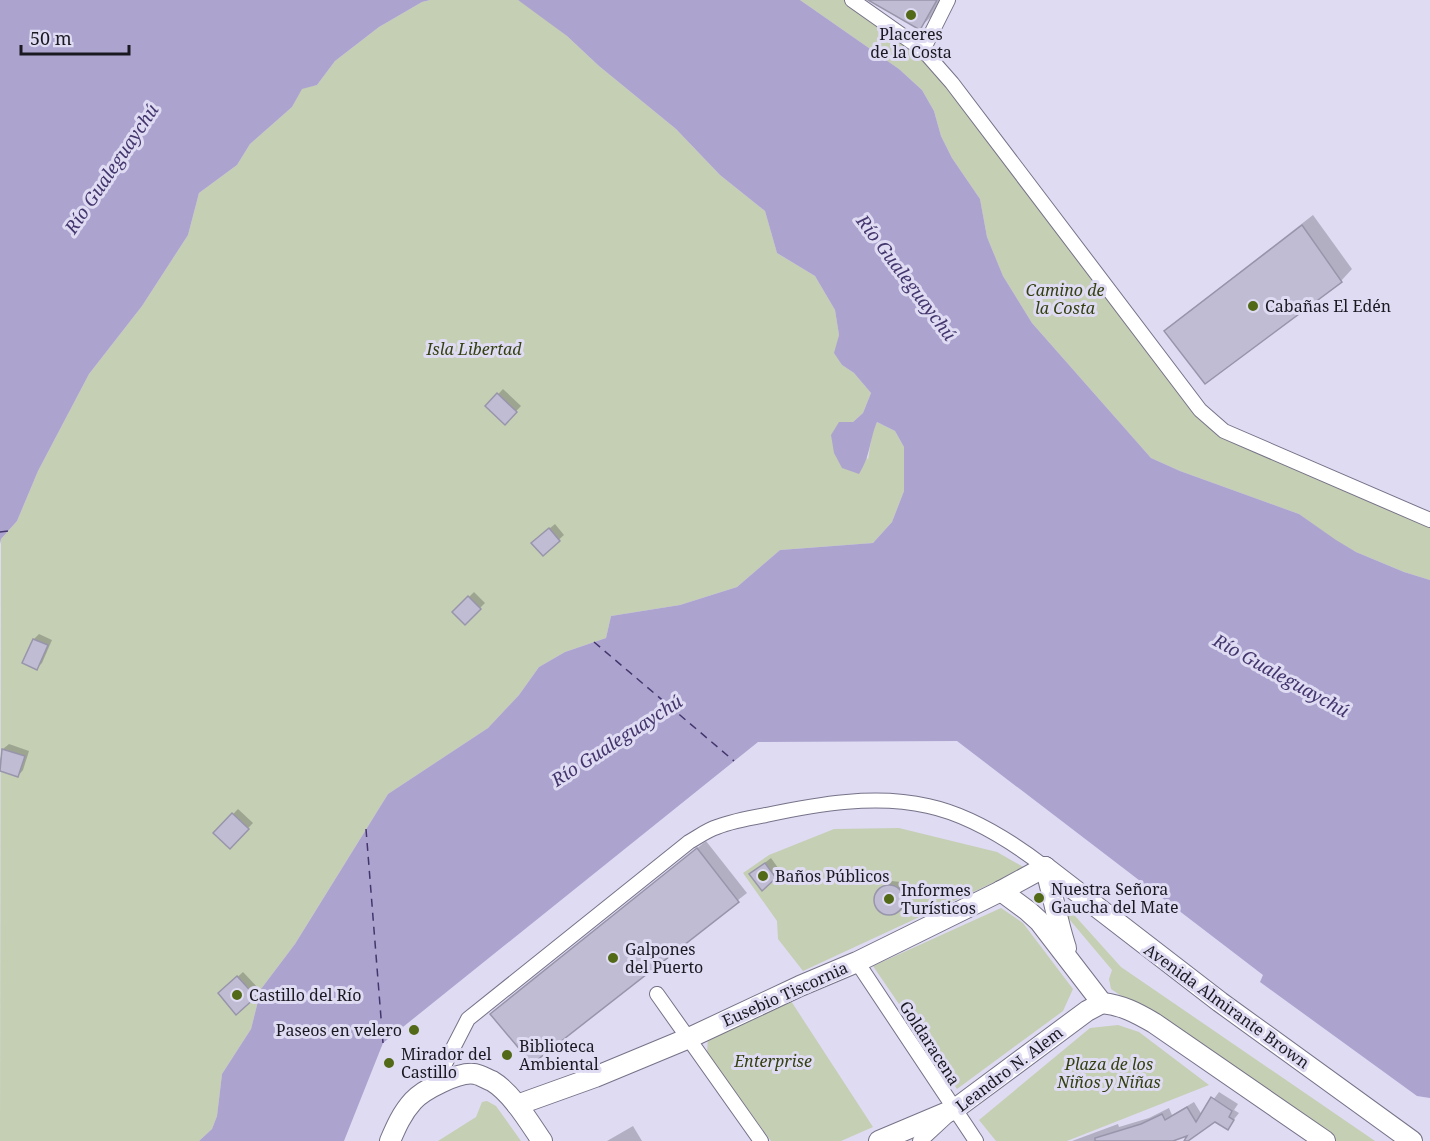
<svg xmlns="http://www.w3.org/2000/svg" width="1430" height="1141" viewBox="0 0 1430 1141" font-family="'Noto Serif',serif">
<rect width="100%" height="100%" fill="#dfdbf3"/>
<g fill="#c5cfb4">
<path d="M 430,0 L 518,0 L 523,2 L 567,36 L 599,66 L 676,129 L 720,175 L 765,211 L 777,253 L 815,276 L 835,310 L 839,335 L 835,353 L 842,365 L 854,373 L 871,393 L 863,413 L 853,422 L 868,460 L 872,434 L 877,422 L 895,431 L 904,447 L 904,491 L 892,522 L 873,543 L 780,550 L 737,587 L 680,605 L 611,616 L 606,638 L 565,652 L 539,667 L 519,695 L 488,728 L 388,794 L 295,944 L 261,989 L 251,1029 L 222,1074 L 217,1116 L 212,1129 L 199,1141 L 0,1141 L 1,539 L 17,521 L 38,471 L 89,374 L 142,306 L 188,235 L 199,193 L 237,165 L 250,144 L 292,107 L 302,88 L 317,85 L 335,61 L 379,27 L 422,2 Z"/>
<path d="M 800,0 L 852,0 L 923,50 L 1224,431 L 1430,520 L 1430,580 L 1404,572 L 1356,552 L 1336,541 L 1299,514 L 1180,471 L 1151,458 L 1032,323 L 1003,276 L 987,237 L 980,199 L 952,158 L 941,136 L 934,111 L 922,90 L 899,69 Z"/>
<path d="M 899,828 L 997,852 L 1025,868 L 803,971 L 778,939 L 777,921 L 743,873 L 769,855 L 834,829 Z"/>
<path d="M 1058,897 L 1121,967 L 1375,1141 L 1336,1141 L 1111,989 L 1109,979 L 1112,970 L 1064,913 Z"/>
<path d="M 1001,908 L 1023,923 L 1073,989 L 1063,1011 L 957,1089 L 873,966 Z"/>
<path d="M 791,1001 L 873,1127 L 841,1141 L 771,1141 L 707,1053 L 708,1036 Z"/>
<path d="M 1118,1025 L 1139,1032 L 1209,1085 L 1067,1141 L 996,1141 L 979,1120 L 1090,1028 Z"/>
<path d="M 487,1101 L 496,1106 L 521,1141 L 438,1141 L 476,1117 L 482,1102 Z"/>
</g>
<g fill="#aca4cf">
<path d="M 0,0 L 430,0 L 422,2 L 379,27 L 335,61 L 317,85 L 302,89 L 292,107 L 250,144 L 237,165 L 199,193 L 188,235 L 142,306 L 89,374 L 38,471 L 17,521 L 1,539 L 0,544 Z"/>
<path d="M 518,0 L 800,0 L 899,69 L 922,90 L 934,111 L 941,136 L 952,158 L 980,199 L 987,237 L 1003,276 L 1032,323 L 1151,458 L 1180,471 L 1299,514 L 1336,540 L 1356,552 L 1404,572 L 1430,580 L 1430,1098 L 1417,1096 L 1260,982 L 1263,975 L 957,741 L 758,742 L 383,1043 L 344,1141 L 199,1141 L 212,1129 L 217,1116 L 222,1074 L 251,1029 L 261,989 L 295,944 L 388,794 L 488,728 L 519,695 L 539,667 L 565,652 L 606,638 L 611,616 L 680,605 L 737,587 L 780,550 L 873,543 L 892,522 L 904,491 L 904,447 L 895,431 L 877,422 C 869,441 871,455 859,474 L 842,468 L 834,453 L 831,435 L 839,422 L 853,422 L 863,413 L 871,393 L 854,373 L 842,365 L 834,353 L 839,335 L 835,310 L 815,276 L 777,253 L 765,211 L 720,175 L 676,129 L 599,66 L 567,36 Z"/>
</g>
<g fill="#0003">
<path d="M 871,0 L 940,0 L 931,17 L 919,28 Z"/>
<path d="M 1313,215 L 1352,269 L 1341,281 L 1166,331 L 1178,320 Z"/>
<path d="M 503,389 L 521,406 L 505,423 L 487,406 Z"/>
<path d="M 555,524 L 564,535 L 543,554 L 538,538 Z"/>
<path d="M 474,592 L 485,603 L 465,623 L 454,612 Z"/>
<path d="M 39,634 L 52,640 L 42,663 L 37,668 L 24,663 L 34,639 Z"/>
<path d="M 9,744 L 29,751 L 23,770 L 18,776 L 0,770 L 0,760 L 3,749 Z"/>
<path d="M 238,809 L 253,823 L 230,847 L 215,833 Z"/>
<path d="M 706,841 L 747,893 L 532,1062 L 492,1014 Z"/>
<path d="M 771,858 L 781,872 L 775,877 L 757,869 Z"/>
<path d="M 892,881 L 900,882 L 907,888 L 907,900 L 895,912 L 886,914 L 879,909 L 876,896 Z"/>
<path d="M 243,972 L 260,990 L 237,1012 L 220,993 Z"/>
<path d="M 1219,1092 L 1238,1104 L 1234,1110 L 1239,1113 L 1227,1128 L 1215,1120 L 1175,1141 L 1072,1141 L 1118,1124 L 1119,1127 L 1149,1118 L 1169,1108 L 1172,1115 L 1194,1102 L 1202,1115 Z"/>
<path d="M 633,1126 L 642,1141 L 607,1141 Z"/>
</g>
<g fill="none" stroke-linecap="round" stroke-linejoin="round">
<g stroke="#44366d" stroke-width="1.5" stroke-dasharray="8 6" stroke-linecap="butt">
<path d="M 0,532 L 9,531"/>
<path d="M 594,642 L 734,761"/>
<path d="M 366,829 L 383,1043"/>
</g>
</g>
<g fill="#c0bcd4" stroke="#9895ab" stroke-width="1.5">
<path d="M 868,0 L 937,0 L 920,30 Z"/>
<path d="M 1302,225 L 1342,282 L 1205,384 L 1164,331 Z"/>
<path d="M 497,393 L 517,412 L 505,425 L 485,406 Z"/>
<path d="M 549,528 L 560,541 L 543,556 L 531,543 Z"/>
<path d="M 468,596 L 481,609 L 465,625 L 452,612 Z"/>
<path d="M 33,639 L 48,645 L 37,670 L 22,663 Z"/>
<path d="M 2,749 L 25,756 L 18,777 L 0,771 Z"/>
<path d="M 232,813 L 249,829 L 230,849 L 213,833 Z"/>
<path d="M 697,848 L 739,902 L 532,1064 L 490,1014 Z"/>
<path d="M 765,863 L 776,878 L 762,891 L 749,874 Z"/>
<circle cx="889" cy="900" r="15"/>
<path d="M 237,976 L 256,997 L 236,1015 L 218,993 Z"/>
<path d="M 1211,1097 L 1232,1111 L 1229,1117 L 1234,1120 L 1228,1130 L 1215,1122 L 1188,1141 L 1184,1141 L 1187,1136 L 1173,1141 L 1095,1141 L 1095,1138 L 1141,1124 L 1162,1114 L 1165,1120 L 1187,1107 L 1196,1122 Z"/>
</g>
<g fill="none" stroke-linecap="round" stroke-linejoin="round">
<g stroke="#767288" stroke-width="16">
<g id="street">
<path d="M 852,0 L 923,50 L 952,83 L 1200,410 L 1224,431 L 1430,520"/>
<path d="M 923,50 L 948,0"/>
<path d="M 857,962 L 976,1141"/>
<path d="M 657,994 L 761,1141"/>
<path d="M 433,1087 L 468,1019 L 689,842 C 698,837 707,830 717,827 C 732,821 749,818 766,815 C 818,804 875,794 928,806 C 970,815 1011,841 1045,867"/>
<path d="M 920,1141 L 947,1116"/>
</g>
</g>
<g stroke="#767288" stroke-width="22">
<g id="secondary">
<path d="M 1045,867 L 1220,1002 L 1412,1141"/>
<path d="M 1045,867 C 1053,894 1057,921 1066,948"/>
<path d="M 1001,891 L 1028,911 L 1039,921 L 1102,1003"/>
<path d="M 1102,1003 C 1122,1005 1137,1013 1154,1023 L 1325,1141"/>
<path d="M 517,1105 L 595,1077 L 689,1038 L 800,986 L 857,962 L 1001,891 L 1045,867"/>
<path d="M 390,1141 C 396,1127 402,1113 413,1101 C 423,1090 459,1071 475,1074 C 480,1075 487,1079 492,1081 C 512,1093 529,1122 542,1141"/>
<path d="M 879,1141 L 955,1109 L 1087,1011 L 1102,1003"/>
</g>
</g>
<use href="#street" stroke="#fff" stroke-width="14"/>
<use href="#secondary" stroke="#fff" stroke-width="20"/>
</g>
<g fill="#526918" stroke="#dfdbf3" stroke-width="2">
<circle cx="911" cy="15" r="6"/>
<circle cx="1253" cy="306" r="6"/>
<circle cx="763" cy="876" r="6"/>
<circle cx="1039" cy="898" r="6"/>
<circle cx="889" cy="899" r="6"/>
<circle cx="613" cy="958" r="6"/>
<circle cx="237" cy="995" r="6"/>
<circle cx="414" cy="1030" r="6"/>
<circle cx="507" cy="1055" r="6"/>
<circle cx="389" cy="1063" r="6"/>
</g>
<g text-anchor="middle" stroke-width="6" stroke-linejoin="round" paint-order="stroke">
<g font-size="16" fill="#1a1821" stroke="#dfdbf3" text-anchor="start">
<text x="911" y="40" text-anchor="middle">Placeres<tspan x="911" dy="18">de la Costa</tspan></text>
<text x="1265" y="312">Cabañas El Edén</text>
<text x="775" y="882">Baños Públicos</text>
<text x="1051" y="895">Nuestra Señora<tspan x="1051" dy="18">Gaucha del Mate</tspan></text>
<text x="901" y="896">Informes<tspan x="901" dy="18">Turísticos</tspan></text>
<text x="625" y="955">Galpones<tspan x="625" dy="18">del Puerto</tspan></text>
<text x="249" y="1001">Castillo del Río</text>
<text x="402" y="1036" text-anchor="end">Paseos en velero</text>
<text x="519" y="1052">Biblioteca<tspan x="519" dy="18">Ambiental</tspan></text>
<text x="401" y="1060">Mirador del<tspan x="401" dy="18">Castillo</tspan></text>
</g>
<g font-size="16" font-style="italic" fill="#334111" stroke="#dfdbf3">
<text x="1065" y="296">Camino de<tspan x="1065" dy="18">la Costa</tspan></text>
<text x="474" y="355">Isla Libertad</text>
<text x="773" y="1067">Enterprise</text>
<text x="1109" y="1070">Plaza de los<tspan x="1109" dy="18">Niños y Niñas</tspan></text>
</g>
<g font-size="16" fill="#1a1821" stroke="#dfdbf3">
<text transform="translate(785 994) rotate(-24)" y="6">Eusebio Tiscornia</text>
<text transform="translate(1227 1006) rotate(36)" y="6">Avenida Almirante Brown</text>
<text transform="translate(930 1043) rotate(57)" y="6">Goldaracena</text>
<text transform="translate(1009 1069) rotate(-37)" y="6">Leandro N. Alem</text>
</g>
<g font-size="18" font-style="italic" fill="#44366d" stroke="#dfdbf3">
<text transform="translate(112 169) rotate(-56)" y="6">Río Gualeguaychú</text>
<text transform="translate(906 278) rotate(53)" y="6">Río Gualeguaychú</text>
<text transform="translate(1281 676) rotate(29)" y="6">Río Gualeguaychú</text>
<text transform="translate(617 741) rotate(-33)" y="6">Río Gualeguaychú</text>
</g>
</g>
<path d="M21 45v9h108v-9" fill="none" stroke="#1a1821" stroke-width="3"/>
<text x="30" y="45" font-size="18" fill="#1a1821" stroke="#dfdbf3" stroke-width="4.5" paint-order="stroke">50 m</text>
</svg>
